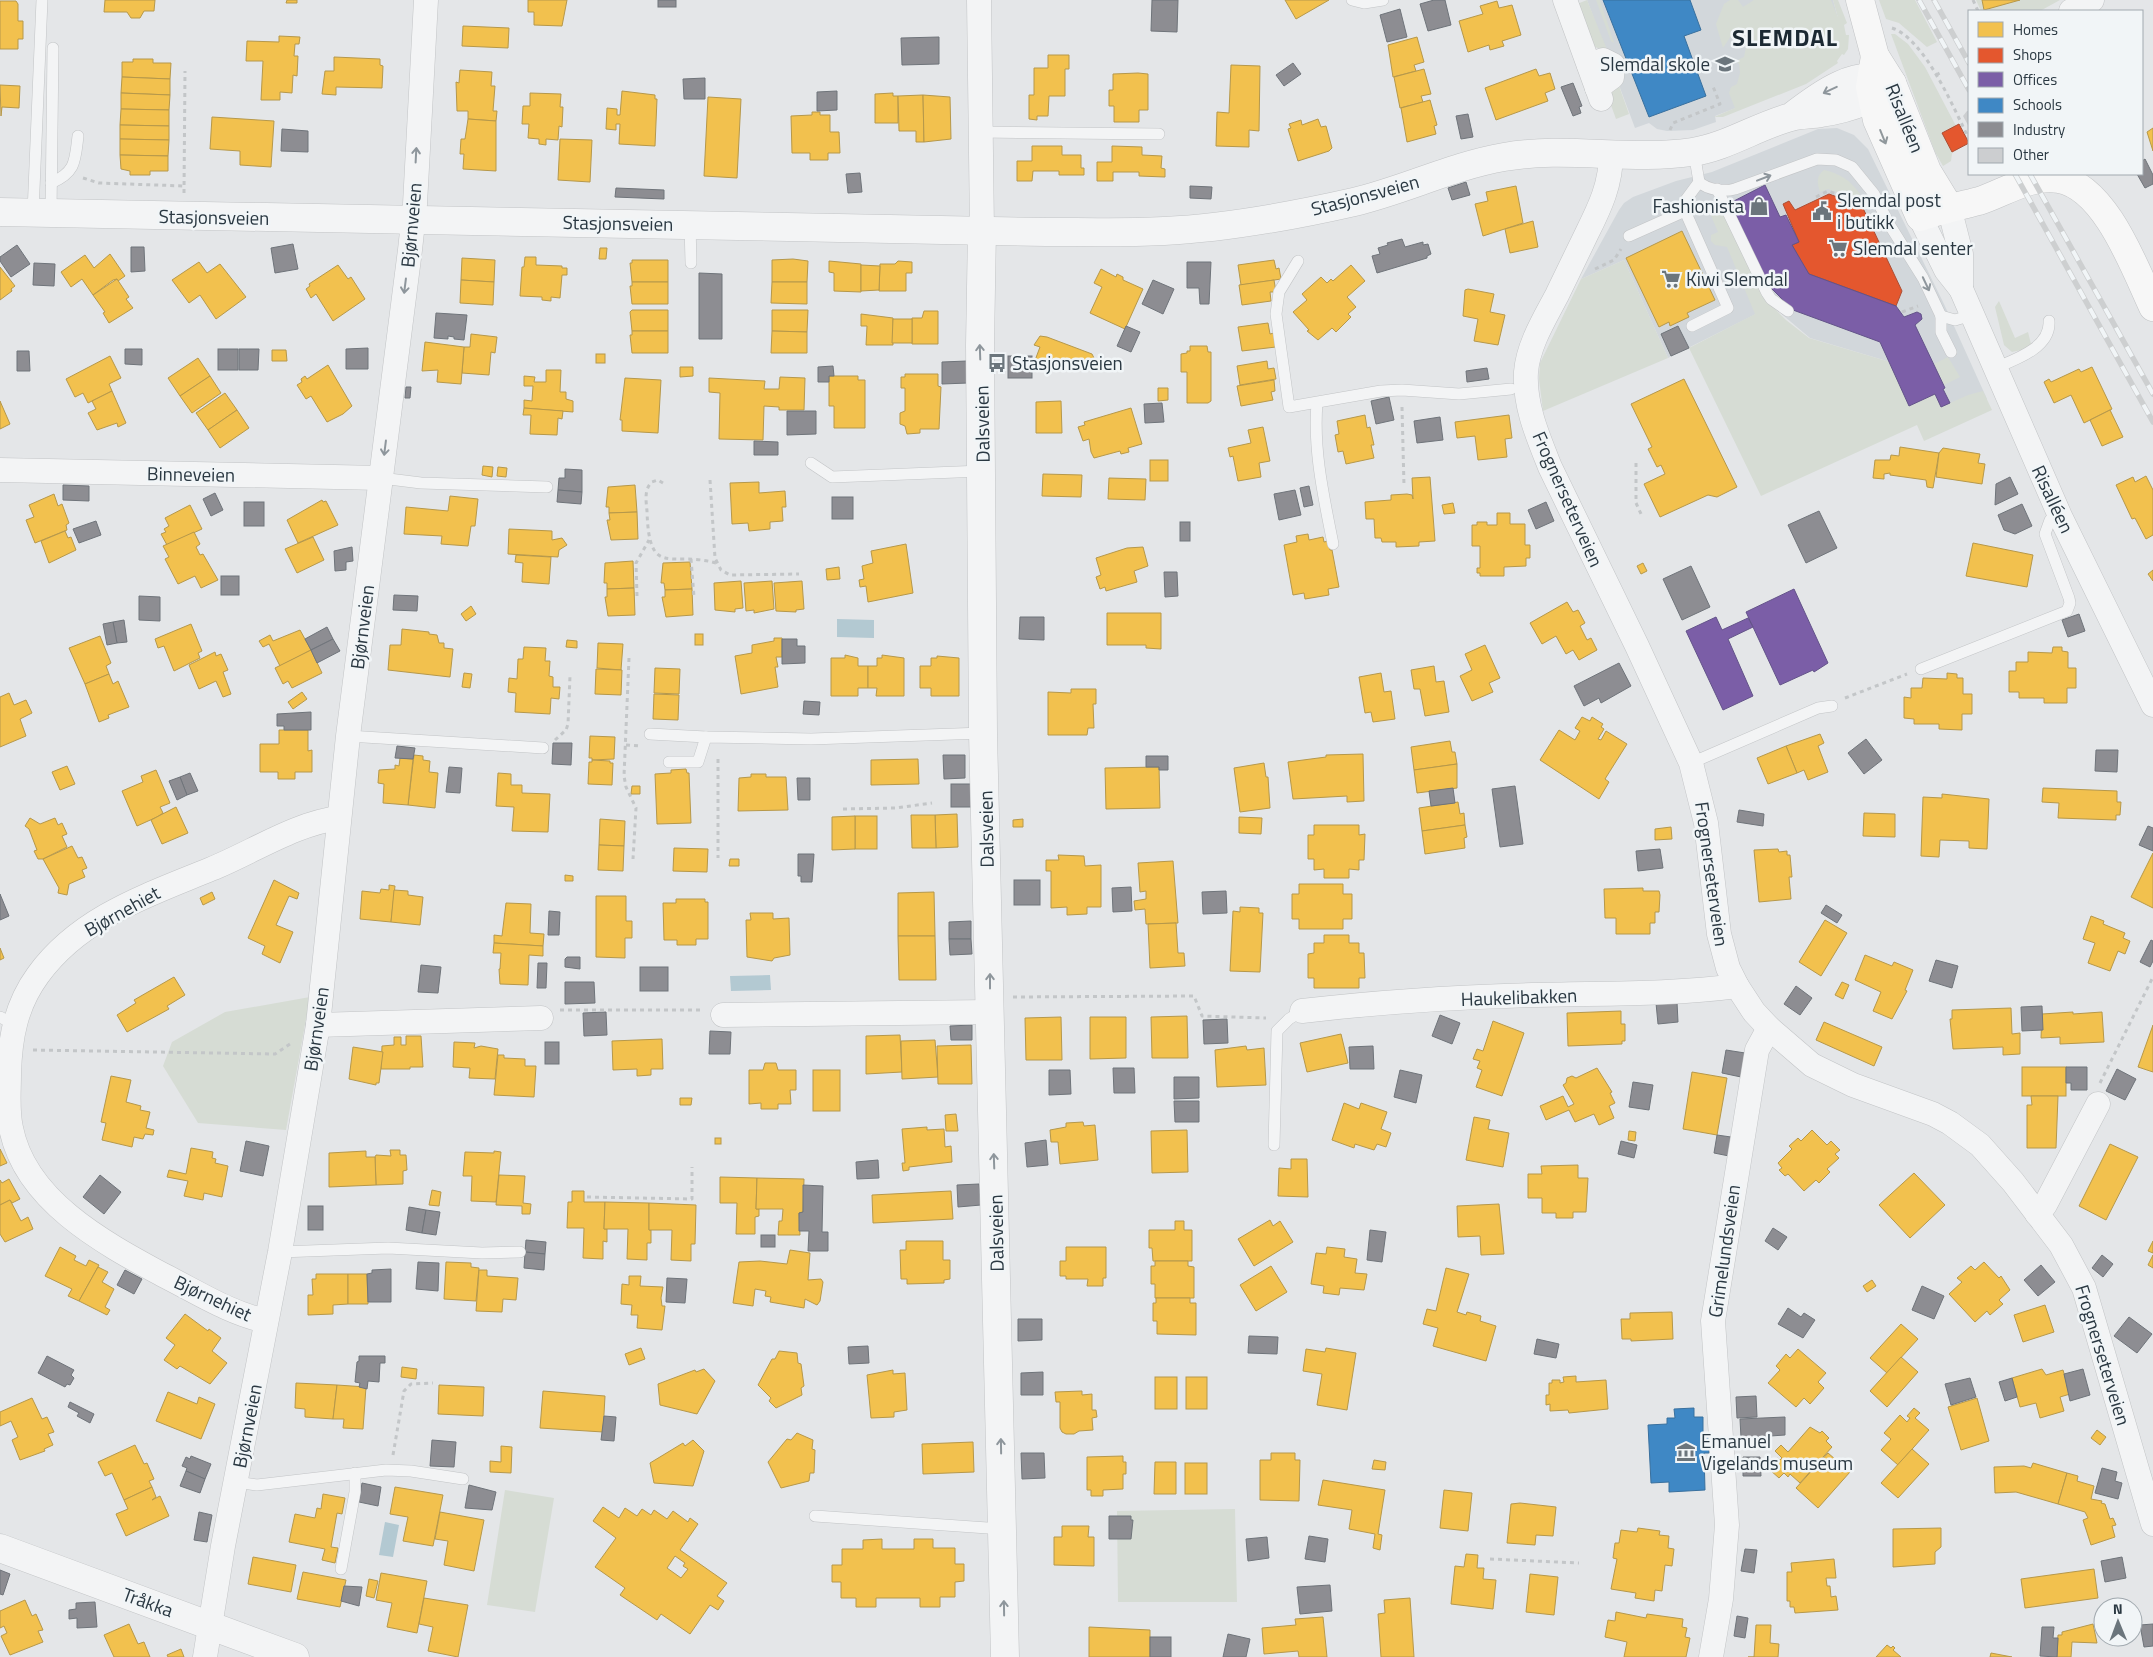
<svg xmlns="http://www.w3.org/2000/svg" width="2153" height="1657" viewBox="0 0 2153 1657" font-family="'Titillium Web',sans-serif">
<rect width="100%" height="100%" fill="#e4e6e8"/>
<g fill="#d2d7db">
<path d="M 1587,0 L 1833,0 L 1840,26 L 1803,82 L 1715,116 L 1716,122 L 1693,130 L 1667,131 L 1657,129 L 1649,123 L 1635,128 Z"/>
<path d="M 1837,128 L 1854,135 L 1868,149 L 1944,304 L 1987,399 L 1917,425 L 1890,362 L 1810,338 L 1772,306 L 1668,358 L 1624,260 L 1581,279 L 1619,210 L 1624,203 L 1633,197 L 1676,181 L 1712,172 L 1818,129 Z"/>
</g>
<g fill="#d6dcd4">
<path d="M 1587,0 L 1608,52 L 1595,47 L 1577,4 Z"/>
<path d="M 1596,0 L 1600,0 L 1614,43 L 1611,41 Z"/>
<path d="M 1730,0 L 1738,0 L 1743,7 L 1754,0 L 1831,0 L 1838,18 L 1833,0 L 1838,0 L 1847,23 L 1844,25 L 1846,35 L 1849,35 L 1848,49 L 1844,55 L 1842,54 L 1837,61 L 1838,63 L 1806,84 L 1723,117 L 1714,117 L 1735,108 L 1729,93 L 1731,87 L 1737,84 L 1740,73 L 1739,64 L 1736,61 L 1744,57 L 1746,47 L 1743,39 L 1731,36 L 1723,48 L 1716,24 L 1724,4 Z"/>
<path d="M 1879,0 L 1915,0 L 1937,42 L 1927,47 L 1899,23 L 1886,19 Z"/>
<path d="M 1976,0 L 1982,0 L 1984,9 L 2020,0 L 2060,0 L 2040,11 L 1981,11 Z"/>
<path d="M 1891,34 L 1895,34 L 1908,44 L 1925,67 L 1956,126 L 1951,161 L 1943,166 L 1935,152 Z"/>
<path d="M 1618,83 L 1629,114 L 1616,119 L 1608,97 Z"/>
<path d="M 1824,170 C 1841,174 1850,180 1860,194 L 1859,200 L 1828,189 L 1820,192 C 1817,183 1816,176 1824,170 Z"/>
<path d="M 1718,205 L 1722,206 L 1772,306 L 1786,320 L 1809,338 L 1890,362 L 1909,406 L 1935,394 L 1941,407 L 1968,395 L 1983,391 L 1992,410 L 1924,441 L 1917,425 L 1761,496 L 1689,348 L 1755,314 L 1727,247 L 1715,245 L 1711,241 L 1711,235 L 1718,232 L 1709,211 L 1713,206 Z"/>
<path d="M 1624,260 L 1668,358 L 1543,411 L 1539,379 L 1540,363 L 1581,279 Z"/>
<path d="M 1999,301 L 2015,338 L 2028,332 L 2031,344 L 2026,349 L 2012,352 L 2004,345 L 1995,307 Z"/>
<path d="M 1948,357 L 1960,377 L 1944,385 L 1934,364 Z"/>
<path d="M 310,997 L 286,1130 L 198,1123 L 163,1066 L 172,1042 L 225,1012 Z"/>
<path d="M 505,1490 L 554,1498 L 535,1612 L 487,1605 Z"/>
<path d="M 1235,1509 L 1237,1602 L 1118,1602 L 1117,1511 Z"/>
</g>
<g fill="#b3c9d2">
<path d="M 837,619 L 874,620 L 874,638 L 837,637 Z"/>
<path d="M 770,975 L 771,990 L 731,991 L 730,976 Z"/>
<path d="M 385,1522 L 399,1525 L 393,1557 L 379,1555 Z"/>
</g>
<g fill="#f2c14e" stroke="#b6984a" fill-rule="evenodd">
<path d="M 105,0 L 155,0 L 154,11 L 144,11 L 140,18 L 131,18 L 127,12 L 104,12 Z"/>
<path d="M 287,0 L 297,0 L 297,3 L 286,3 Z"/>
<path d="M 528,0 L 567,0 L 562,26 L 534,25 L 534,12 L 528,12 Z"/>
<path d="M 1285,0 L 1329,0 L 1296,19 Z"/>
<path d="M 1982,0 L 2020,0 L 1984,10 Z"/>
<path d="M 0,1 L 16,1 L 18,4 L 18,21 L 23,21 L 23,39 L 18,39 L 18,49 L 0,49 Z"/>
<path d="M 1497,1 L 1499,8 L 1512,5 L 1521,35 L 1502,41 L 1504,46 L 1490,50 L 1489,45 L 1468,52 L 1459,21 L 1483,14 L 1480,6 Z"/>
<path d="M 463,26 L 509,28 L 508,48 L 462,46 Z"/>
<path d="M 279,36 L 300,37 L 299,44 L 295,44 L 294,56 L 298,56 L 297,76 L 293,75 L 292,93 L 280,92 L 280,100 L 261,100 L 263,61 L 246,61 L 247,41 L 279,42 Z"/>
<path d="M 1417,37 L 1424,62 L 1414,65 L 1416,71 L 1393,77 L 1388,45 Z"/>
<path d="M 1048,55 L 1069,55 L 1069,69 L 1065,69 L 1065,96 L 1049,96 L 1048,116 L 1037,116 L 1037,120 L 1029,119 L 1029,95 L 1034,95 L 1034,68 L 1048,68 Z"/>
<path d="M 334,57 L 380,59 L 380,65 L 383,66 L 382,88 L 336,87 L 336,95 L 322,94 L 325,71 L 334,71 Z"/>
<path d="M 133,59 L 153,59 L 153,63 L 171,63 L 170,79 L 122,77 L 122,62 L 133,62 Z"/>
<path d="M 1231,65 L 1260,66 L 1259,131 L 1249,130 L 1249,147 L 1216,146 L 1217,112 L 1229,113 Z"/>
<path d="M 1424,69 L 1431,94 L 1421,96 L 1423,102 L 1400,108 L 1394,77 Z"/>
<path d="M 1536,69 L 1539,76 L 1550,73 L 1555,89 L 1545,93 L 1548,101 L 1496,120 L 1485,88 Z"/>
<path d="M 460,70 L 492,72 L 491,86 L 495,86 L 493,111 L 497,111 L 496,121 L 468,119 L 468,111 L 457,111 L 456,82 L 459,83 Z"/>
<path d="M 1138,73 L 1148,74 L 1148,110 L 1139,110 L 1139,122 L 1114,122 L 1114,106 L 1109,106 L 1109,90 L 1113,90 L 1113,74 Z"/>
<path d="M 122,77 L 170,79 L 170,95 L 121,93 Z"/>
<path d="M 0,85 L 20,86 L 19,108 L 2,107 L 1,116 Z"/>
<path d="M 622,91 L 655,95 L 655,99 L 657,99 L 655,146 L 619,144 L 620,124 L 616,124 L 616,130 L 606,129 L 607,108 L 617,109 L 617,115 L 620,115 Z"/>
<path d="M 121,93 L 170,95 L 169,110 L 121,109 Z"/>
<path d="M 530,93 L 561,94 L 560,107 L 563,107 L 562,127 L 559,126 L 558,140 L 546,139 L 546,145 L 539,144 L 539,139 L 528,138 L 529,124 L 522,124 L 523,106 L 530,106 Z"/>
<path d="M 893,93 L 893,96 L 898,96 L 898,123 L 875,123 L 875,94 Z"/>
<path d="M 923,95 L 924,142 L 916,142 L 916,131 L 899,131 L 898,96 Z"/>
<path d="M 923,95 L 950,97 L 951,139 L 924,142 Z"/>
<path d="M 708,97 L 741,99 L 737,178 L 704,176 Z"/>
<path d="M 1430,100 L 1437,125 L 1434,126 L 1436,134 L 1407,142 L 1401,108 Z"/>
<path d="M 121,109 L 169,110 L 169,126 L 120,125 Z"/>
<path d="M 812,112 L 820,112 L 820,115 L 830,115 L 830,132 L 839,132 L 840,153 L 828,153 L 828,160 L 810,160 L 810,153 L 792,153 L 791,116 L 812,115 Z"/>
<path d="M 212,117 L 274,121 L 271,167 L 240,165 L 240,151 L 210,149 Z"/>
<path d="M 468,119 L 496,121 L 496,171 L 463,169 L 464,154 L 460,154 L 461,139 L 465,139 Z"/>
<path d="M 1318,119 L 1321,127 L 1326,126 L 1332,148 L 1329,151 L 1298,161 L 1288,129 L 1291,128 L 1289,124 L 1301,120 L 1302,125 Z"/>
<path d="M 120,125 L 169,126 L 169,140 L 120,139 Z"/>
<path d="M 2153,128 L 2153,151 L 2147,132 Z"/>
<path d="M 120,139 L 169,140 L 168,156 L 120,155 Z"/>
<path d="M 560,139 L 592,140 L 590,182 L 558,180 Z"/>
<path d="M 1032,146 L 1062,146 L 1062,155 L 1081,155 L 1081,168 L 1084,168 L 1084,175 L 1059,175 L 1059,171 L 1033,171 L 1032,181 L 1017,181 L 1017,161 L 1032,161 Z"/>
<path d="M 1112,146 L 1142,147 L 1142,155 L 1162,156 L 1161,168 L 1165,169 L 1165,177 L 1139,176 L 1139,172 L 1113,172 L 1113,181 L 1097,181 L 1097,162 L 1112,162 Z"/>
<path d="M 120,155 L 168,156 L 168,171 L 150,171 L 150,175 L 130,175 L 130,171 L 121,169 Z"/>
<path d="M 1516,186 L 1523,223 L 1483,236 L 1475,204 L 1488,201 L 1486,192 Z"/>
<path d="M 1533,221 L 1538,247 L 1510,253 L 1505,229 Z"/>
<path d="M 1682,231 L 1715,300 L 1687,313 L 1689,317 L 1670,326 L 1669,322 L 1659,327 L 1626,258 Z"/>
<path d="M 600,248 L 607,248 L 606,259 L 599,259 Z"/>
<path d="M 110,254 L 125,276 L 118,281 L 117,279 L 113,280 L 93,295 L 82,279 L 71,287 L 61,272 L 85,255 L 94,268 Z"/>
<path d="M 525,257 L 536,257 L 536,265 L 562,266 L 562,268 L 567,268 L 567,275 L 562,275 L 560,298 L 551,297 L 551,301 L 542,300 L 542,297 L 520,296 L 522,267 L 524,267 Z"/>
<path d="M 462,258 L 495,260 L 494,282 L 461,280 Z"/>
<path d="M 793,259 L 808,261 L 807,282 L 772,282 L 772,260 Z"/>
<path d="M 632,260 L 668,260 L 668,282 L 632,282 L 630,263 L 632,263 Z"/>
<path d="M 1274,260 L 1276,269 L 1279,268 L 1281,279 L 1241,285 L 1238,265 Z"/>
<path d="M 829,261 L 861,264 L 861,292 L 834,291 L 834,273 L 829,272 Z"/>
<path d="M 898,261 L 912,262 L 912,273 L 906,273 L 906,291 L 879,291 L 880,264 L 895,264 Z"/>
<path d="M 199,262 L 207,273 L 220,264 L 246,297 L 216,319 L 200,295 L 189,303 L 172,280 Z"/>
<path d="M 338,265 L 348,279 L 351,277 L 365,299 L 333,321 L 316,294 L 311,298 L 306,289 L 310,286 L 309,284 Z"/>
<path d="M 861,265 L 880,266 L 879,290 L 861,291 Z"/>
<path d="M 1351,265 L 1365,281 L 1347,297 L 1356,307 L 1348,314 L 1351,317 L 1336,332 L 1332,328 L 1318,340 L 1307,331 L 1309,330 L 1293,312 L 1307,300 L 1302,294 L 1321,277 L 1327,283 L 1331,279 L 1333,281 Z"/>
<path d="M 0,267 L 15,286 L 11,289 L 12,291 L 0,300 Z"/>
<path d="M 1101,269 L 1116,277 L 1117,274 L 1123,277 L 1123,280 L 1143,289 L 1125,329 L 1090,313 L 1102,287 L 1094,283 Z"/>
<path d="M 117,279 L 129,297 L 126,299 L 133,308 L 109,323 L 103,313 L 105,312 L 93,295 Z"/>
<path d="M 461,280 L 494,282 L 493,305 L 460,303 Z"/>
<path d="M 1274,280 L 1276,292 L 1270,292 L 1271,301 L 1242,305 L 1239,285 Z"/>
<path d="M 632,282 L 668,282 L 668,304 L 632,304 L 630,286 L 632,286 Z"/>
<path d="M 772,282 L 807,282 L 807,304 L 771,303 Z"/>
<path d="M 1468,289 L 1494,294 L 1490,312 L 1505,315 L 1498,345 L 1474,341 L 1478,319 L 1463,316 L 1465,290 Z"/>
<path d="M 632,310 L 668,310 L 668,331 L 632,331 L 630,312 Z"/>
<path d="M 772,310 L 808,310 L 807,332 L 772,331 Z"/>
<path d="M 924,311 L 938,311 L 938,344 L 912,344 L 912,318 L 922,318 Z"/>
<path d="M 861,314 L 893,318 L 893,345 L 866,345 L 867,326 L 861,326 Z"/>
<path d="M 893,319 L 912,319 L 912,343 L 892,343 Z"/>
<path d="M 1268,323 L 1270,334 L 1274,333 L 1276,347 L 1242,351 L 1238,327 Z"/>
<path d="M 632,331 L 668,331 L 668,353 L 632,353 L 630,335 L 632,335 Z"/>
<path d="M 772,331 L 807,332 L 807,353 L 771,353 Z"/>
<path d="M 471,334 L 497,337 L 495,353 L 491,352 L 489,375 L 462,373 L 464,347 L 470,347 Z"/>
<path d="M 1040,336 L 1047,337 L 1092,354 L 1096,362 L 1095,368 L 1083,364 L 1081,368 L 1074,365 L 1073,368 L 1056,364 L 1054,368 L 1048,365 L 1047,368 L 1034,363 L 1040,347 L 1034,345 Z"/>
<path d="M 425,342 L 464,347 L 461,384 L 437,382 L 438,370 L 422,371 Z"/>
<path d="M 1190,346 L 1207,346 L 1208,352 L 1211,352 L 1211,401 L 1208,403 L 1187,403 L 1187,372 L 1181,372 L 1181,354 L 1187,353 L 1187,351 L 1190,351 Z"/>
<path d="M 272,350 L 286,350 L 287,361 L 272,361 Z"/>
<rect x="596" y="354" width="9" height="9"/>
<path d="M 110,356 L 121,378 L 109,384 L 112,391 L 88,403 L 83,393 L 75,397 L 66,379 Z"/>
<path d="M 198,358 L 210,376 L 180,396 L 168,378 Z"/>
<path d="M 1267,361 L 1268,369 L 1274,368 L 1276,379 L 1240,385 L 1237,366 Z"/>
<path d="M 328,365 L 352,406 L 343,414 L 327,422 L 311,396 L 306,399 L 297,385 L 302,382 L 301,379 L 305,376 L 307,379 Z"/>
<path d="M 680,367 L 693,367 L 693,376 L 680,377 Z"/>
<path d="M 2092,367 L 2112,409 L 2084,423 L 2071,395 L 2054,403 L 2044,382 L 2049,379 L 2051,382 L 2079,369 L 2081,372 Z"/>
<path d="M 546,370 L 561,370 L 560,392 L 566,392 L 566,399 L 573,401 L 573,412 L 524,408 L 524,400 L 532,401 L 533,386 L 524,386 L 524,376 L 535,377 L 534,382 L 546,382 Z"/>
<path d="M 905,374 L 938,374 L 938,386 L 941,387 L 939,429 L 920,429 L 920,433 L 907,434 L 905,426 L 900,424 L 900,413 L 905,411 L 905,388 L 901,388 L 901,377 L 905,377 Z"/>
<path d="M 210,376 L 221,393 L 192,413 L 180,396 Z"/>
<path d="M 829,376 L 858,376 L 858,380 L 865,380 L 865,428 L 834,428 L 834,406 L 829,406 Z"/>
<path d="M 780,377 L 805,378 L 804,410 L 779,410 L 779,407 L 764,406 L 763,440 L 719,439 L 720,393 L 709,392 L 709,378 L 765,381 L 764,389 L 779,389 Z"/>
<path d="M 625,378 L 661,380 L 658,433 L 622,431 L 622,420 L 620,420 Z"/>
<path d="M 1684,379 L 1737,487 L 1717,497 L 1708,495 L 1660,517 L 1644,484 L 1665,474 L 1661,465 L 1657,467 L 1648,449 L 1652,447 L 1631,404 Z"/>
<path d="M 1274,380 L 1275,391 L 1271,392 L 1273,400 L 1241,406 L 1237,386 Z"/>
<path d="M 1158,388 L 1168,388 L 1168,400 L 1158,401 Z"/>
<path d="M 112,391 L 126,423 L 118,427 L 117,423 L 97,430 L 88,413 L 96,409 L 92,401 Z"/>
<path d="M 225,393 L 237,410 L 208,430 L 196,413 Z"/>
<path d="M 0,401 L 10,424 L 0,429 Z"/>
<path d="M 1061,401 L 1062,433 L 1036,433 L 1036,402 Z"/>
<path d="M 524,408 L 563,411 L 562,419 L 558,418 L 557,435 L 530,434 L 531,415 L 523,415 Z"/>
<path d="M 1131,408 L 1142,444 L 1128,448 L 1129,452 L 1121,454 L 1120,451 L 1094,458 L 1091,452 L 1089,439 L 1083,441 L 1078,427 L 1085,425 L 1084,422 Z"/>
<path d="M 237,410 L 249,428 L 220,448 L 208,430 Z"/>
<path d="M 2110,410 L 2123,437 L 2102,446 L 2090,420 Z"/>
<path d="M 1365,415 L 1367,428 L 1370,427 L 1374,445 L 1371,445 L 1374,458 L 1346,464 L 1343,451 L 1338,452 L 1335,435 L 1339,434 L 1337,421 Z"/>
<path d="M 1509,415 L 1512,438 L 1505,439 L 1507,457 L 1478,460 L 1475,436 L 1457,438 L 1455,422 Z"/>
<path d="M 1263,427 L 1270,461 L 1259,463 L 1261,477 L 1238,481 L 1233,456 L 1230,457 L 1228,448 L 1251,443 L 1248,430 Z"/>
<path d="M 1900,447 L 1939,453 L 1933,488 L 1927,487 L 1926,480 L 1890,475 L 1890,473 L 1884,474 L 1884,479 L 1873,478 L 1875,460 L 1890,460 L 1891,455 L 1899,456 Z"/>
<path d="M 1943,448 L 1980,454 L 1978,463 L 1985,464 L 1982,484 L 1936,477 L 1939,453 Z"/>
<rect x="1150" y="460" width="18" height="21"/>
<path d="M 483,466 L 493,467 L 492,477 L 482,475 Z"/>
<path d="M 498,467 L 507,468 L 506,477 L 497,476 Z"/>
<path d="M 1043,474 L 1082,475 L 1081,497 L 1042,496 Z"/>
<path d="M 2146,476 L 2153,490 L 2153,535 L 2146,539 L 2135,518 L 2132,519 L 2116,485 L 2133,477 L 2135,482 Z"/>
<path d="M 1430,477 L 1435,541 L 1419,542 L 1419,546 L 1396,547 L 1396,542 L 1382,542 L 1381,538 L 1375,538 L 1374,519 L 1366,519 L 1365,502 L 1391,500 L 1391,495 L 1407,494 L 1412,495 L 1413,499 L 1412,478 Z"/>
<path d="M 1109,478 L 1146,479 L 1145,500 L 1108,499 Z"/>
<path d="M 759,482 L 759,493 L 785,491 L 786,507 L 782,507 L 783,521 L 770,522 L 770,529 L 749,531 L 748,523 L 732,524 L 730,483 Z"/>
<path d="M 635,485 L 637,512 L 609,513 L 609,507 L 606,507 L 608,487 Z"/>
<path d="M 54,494 L 58,506 L 62,504 L 69,523 L 66,525 L 67,530 L 35,543 L 26,520 L 34,517 L 29,505 Z"/>
<path d="M 450,496 L 478,499 L 475,526 L 471,526 L 468,546 L 441,544 L 442,536 L 404,534 L 406,507 L 448,511 Z"/>
<path d="M 322,500 L 323,502 L 326,501 L 338,525 L 298,543 L 287,520 Z"/>
<path d="M 1453,503 L 1455,513 L 1444,514 L 1442,505 Z"/>
<path d="M 190,505 L 202,529 L 167,545 L 161,534 L 166,532 L 164,529 L 169,526 L 165,518 Z"/>
<path d="M 637,512 L 638,539 L 611,540 L 607,520 L 610,520 L 609,513 Z"/>
<path d="M 1497,513 L 1510,513 L 1510,524 L 1525,524 L 1525,545 L 1530,545 L 1530,558 L 1526,558 L 1526,566 L 1504,567 L 1504,576 L 1480,576 L 1480,573 L 1477,573 L 1477,568 L 1480,568 L 1480,546 L 1472,546 L 1472,525 L 1477,525 L 1477,522 L 1487,522 L 1487,525 L 1497,525 Z"/>
<path d="M 509,529 L 552,531 L 552,540 L 562,538 L 567,545 L 559,550 L 558,557 L 508,554 Z"/>
<path d="M 65,531 L 68,538 L 71,537 L 76,550 L 49,563 L 41,541 Z"/>
<path d="M 194,532 L 200,544 L 196,547 L 200,555 L 203,554 L 218,580 L 201,588 L 195,576 L 178,584 L 165,559 L 169,557 L 163,546 Z"/>
<path d="M 1308,534 L 1309,540 L 1323,537 L 1324,542 L 1328,541 L 1330,550 L 1332,550 L 1339,587 L 1328,589 L 1329,595 L 1305,599 L 1304,593 L 1293,595 L 1284,545 L 1297,542 L 1296,536 Z"/>
<path d="M 313,537 L 324,560 L 297,573 L 285,549 Z"/>
<path d="M 1973,543 L 2033,555 L 2027,587 L 1966,576 Z"/>
<path d="M 906,544 L 913,593 L 868,602 L 866,586 L 860,587 L 859,580 L 864,579 L 862,566 L 873,563 L 871,551 Z"/>
<path d="M 1143,547 L 1148,566 L 1134,571 L 1137,582 L 1106,591 L 1105,587 L 1100,589 L 1096,577 L 1101,575 L 1096,558 L 1127,548 Z"/>
<path d="M 516,555 L 551,557 L 549,584 L 522,582 L 523,563 L 515,562 Z"/>
<path d="M 633,561 L 634,588 L 607,589 L 607,583 L 604,583 L 605,563 Z"/>
<path d="M 690,562 L 692,589 L 665,590 L 664,583 L 661,583 L 663,563 Z"/>
<path d="M 1643,563 L 1647,571 L 1641,574 L 1637,566 Z"/>
<path d="M 839,567 L 840,579 L 827,580 L 826,569 Z"/>
<path d="M 2153,570 L 2153,581 L 2148,574 Z"/>
<path d="M 741,581 L 743,608 L 735,609 L 735,612 L 715,610 L 714,583 Z"/>
<path d="M 772,581 L 774,609 L 754,613 L 754,610 L 746,611 L 744,583 Z"/>
<path d="M 802,581 L 804,609 L 796,610 L 796,612 L 776,611 L 774,583 Z"/>
<path d="M 634,588 L 635,615 L 608,616 L 605,597 L 607,597 L 607,589 Z"/>
<path d="M 692,589 L 693,615 L 666,617 L 662,597 L 665,597 L 665,590 Z"/>
<path d="M 1567,602 L 1573,612 L 1578,610 L 1585,623 L 1580,626 L 1587,640 L 1591,638 L 1597,650 L 1579,660 L 1573,650 L 1566,654 L 1556,636 L 1542,644 L 1530,623 Z"/>
<path d="M 471,606 L 476,614 L 466,621 L 461,614 Z"/>
<path d="M 1107,613 L 1161,613 L 1161,649 L 1146,648 L 1146,645 L 1107,645 Z"/>
<path d="M 191,624 L 202,651 L 198,653 L 200,658 L 174,671 L 164,646 L 158,648 L 155,639 Z"/>
<path d="M 402,629 L 429,632 L 429,634 L 437,635 L 439,643 L 444,643 L 444,648 L 453,649 L 450,677 L 388,670 L 390,645 L 401,645 Z"/>
<path d="M 300,630 L 311,650 L 280,666 L 269,644 L 263,647 L 259,641 L 270,635 L 273,641 Z"/>
<rect x="695" y="634" width="8" height="11"/>
<path d="M 100,636 L 111,663 L 106,666 L 109,674 L 85,684 L 69,648 Z"/>
<path d="M 774,638 L 782,638 L 782,657 L 776,657 L 778,667 L 775,667 L 778,687 L 741,694 L 735,656 L 752,653 L 752,645 L 774,641 Z"/>
<path d="M 567,640 L 577,641 L 577,648 L 566,647 Z"/>
<path d="M 598,643 L 623,644 L 621,670 L 597,668 Z"/>
<path d="M 1485,645 L 1500,678 L 1489,683 L 1493,692 L 1472,701 L 1460,676 L 1472,670 L 1465,654 Z"/>
<path d="M 524,647 L 546,648 L 545,661 L 550,661 L 549,676 L 553,677 L 553,687 L 560,687 L 559,699 L 551,698 L 550,714 L 515,712 L 516,693 L 508,692 L 509,678 L 517,679 L 518,659 L 523,659 Z"/>
<path d="M 2053,647 L 2062,647 L 2062,651 L 2068,652 L 2068,668 L 2076,668 L 2076,688 L 2067,688 L 2067,703 L 2044,703 L 2044,698 L 2019,698 L 2019,692 L 2009,692 L 2009,671 L 2016,671 L 2016,662 L 2028,662 L 2028,652 L 2052,653 Z"/>
<path d="M 311,650 L 322,673 L 292,688 L 288,681 L 283,684 L 275,668 Z"/>
<path d="M 215,652 L 216,656 L 221,654 L 228,670 L 223,672 L 231,694 L 223,697 L 216,681 L 199,689 L 189,665 Z"/>
<path d="M 845,655 L 858,658 L 858,666 L 868,666 L 868,688 L 858,688 L 858,696 L 831,696 L 831,658 L 845,658 Z"/>
<path d="M 882,655 L 904,658 L 904,696 L 876,696 L 877,688 L 868,688 L 868,666 L 877,666 L 877,658 L 882,658 Z"/>
<path d="M 937,656 L 959,658 L 959,696 L 931,696 L 931,688 L 920,688 L 920,666 L 931,666 L 931,658 L 937,658 Z"/>
<path d="M 1434,666 L 1436,682 L 1444,681 L 1449,712 L 1425,716 L 1420,689 L 1414,689 L 1411,670 Z"/>
<path d="M 655,668 L 680,669 L 679,694 L 654,693 Z"/>
<path d="M 596,669 L 622,670 L 621,695 L 595,694 Z"/>
<path d="M 464,673 L 472,674 L 470,688 L 462,687 Z"/>
<path d="M 1381,673 L 1384,692 L 1391,691 L 1395,719 L 1373,722 L 1371,712 L 1365,713 L 1359,677 Z"/>
<path d="M 1947,673 L 1957,674 L 1957,678 L 1963,678 L 1963,694 L 1972,694 L 1972,714 L 1962,714 L 1962,730 L 1939,729 L 1939,724 L 1914,724 L 1914,719 L 1904,718 L 1904,697 L 1911,698 L 1911,688 L 1922,688 L 1923,678 L 1947,679 Z"/>
<path d="M 109,674 L 113,684 L 118,681 L 129,707 L 108,715 L 109,718 L 99,722 L 85,684 Z"/>
<path d="M 1071,689 L 1096,689 L 1096,704 L 1093,704 L 1094,728 L 1088,728 L 1087,735 L 1048,735 L 1048,692 L 1071,693 Z"/>
<path d="M 302,692 L 307,699 L 293,709 L 288,702 Z"/>
<path d="M 9,693 L 14,705 L 26,700 L 32,713 L 20,719 L 26,736 L 0,747 L 0,697 Z"/>
<path d="M 654,694 L 679,695 L 678,720 L 653,719 Z"/>
<path d="M 1582,717 L 1590,721 L 1592,717 L 1603,724 L 1601,727 L 1604,729 L 1598,739 L 1601,740 L 1606,731 L 1627,744 L 1605,779 L 1609,782 L 1599,799 L 1540,760 L 1559,730 L 1575,740 L 1580,731 L 1575,728 Z"/>
<path d="M 279,730 L 308,730 L 308,751 L 312,750 L 312,772 L 295,772 L 295,779 L 278,779 L 278,772 L 260,772 L 260,744 L 279,744 Z"/>
<path d="M 1820,734 L 1824,743 L 1818,746 L 1828,772 L 1808,780 L 1804,770 L 1797,773 L 1786,746 Z"/>
<path d="M 590,736 L 615,737 L 614,759 L 592,760 L 592,758 L 589,758 Z"/>
<path d="M 1450,741 L 1452,752 L 1455,752 L 1457,764 L 1414,770 L 1411,747 Z"/>
<path d="M 1786,746 L 1797,773 L 1768,784 L 1757,758 Z"/>
<path d="M 1363,754 L 1364,801 L 1347,802 L 1347,796 L 1293,799 L 1288,762 L 1326,757 L 1326,755 Z"/>
<path d="M 414,755 L 423,756 L 423,760 L 430,761 L 429,772 L 438,773 L 435,808 L 408,805 Z"/>
<path d="M 400,758 L 413,759 L 408,805 L 383,803 L 384,784 L 378,783 L 379,770 L 395,769 L 395,765 L 399,766 Z"/>
<path d="M 918,759 L 919,784 L 871,785 L 871,760 Z"/>
<path d="M 592,760 L 610,761 L 610,763 L 613,763 L 612,785 L 588,784 L 589,762 L 592,762 Z"/>
<path d="M 1264,763 L 1266,777 L 1268,777 L 1270,808 L 1240,812 L 1234,768 Z"/>
<path d="M 1457,764 L 1457,788 L 1417,793 L 1414,770 Z"/>
<path d="M 67,766 L 75,784 L 60,790 L 52,772 Z"/>
<path d="M 1159,767 L 1160,808 L 1106,809 L 1105,768 Z"/>
<path d="M 686,769 L 687,773 L 689,773 L 691,823 L 657,824 L 655,774 L 671,773 L 671,770 Z"/>
<path d="M 156,770 L 170,803 L 160,807 L 163,813 L 157,817 L 137,826 L 122,791 L 143,782 L 141,776 Z"/>
<path d="M 498,773 L 511,774 L 511,785 L 522,785 L 522,793 L 550,794 L 548,832 L 512,831 L 514,807 L 496,806 Z"/>
<path d="M 751,774 L 766,774 L 766,777 L 786,777 L 788,810 L 738,811 L 739,778 L 751,777 Z"/>
<path d="M 632,786 L 640,786 L 640,794 L 631,794 Z"/>
<path d="M 2043,788 L 2117,791 L 2117,802 L 2121,802 L 2120,815 L 2116,815 L 2116,820 L 2058,818 L 2059,803 L 2042,802 Z"/>
<path d="M 1942,794 L 1989,799 L 1987,849 L 1969,848 L 1969,841 L 1940,840 L 1939,857 L 1921,856 L 1923,797 L 1942,798 Z"/>
<path d="M 1458,802 L 1460,814 L 1464,813 L 1465,825 L 1422,831 L 1419,808 Z"/>
<path d="M 176,807 L 188,833 L 162,844 L 151,820 Z"/>
<path d="M 1864,813 L 1895,814 L 1895,837 L 1863,836 Z"/>
<path d="M 957,814 L 958,847 L 936,848 L 935,815 Z"/>
<path d="M 911,815 L 935,815 L 936,848 L 912,848 Z"/>
<rect x="855" y="816" width="22" height="33"/>
<path d="M 855,816 L 855,849 L 832,850 L 832,817 Z"/>
<path d="M 1239,817 L 1262,818 L 1261,834 L 1239,833 Z"/>
<path d="M 30,818 L 40,824 L 55,818 L 58,825 L 62,823 L 67,834 L 62,836 L 67,847 L 43,859 L 38,859 L 34,851 L 37,850 L 29,829 L 25,826 Z"/>
<path d="M 600,819 L 625,821 L 624,846 L 599,845 Z"/>
<path d="M 1023,819 L 1023,827 L 1013,827 L 1013,820 Z"/>
<path d="M 1314,825 L 1359,825 L 1359,835 L 1365,834 L 1364,860 L 1359,860 L 1359,870 L 1349,869 L 1349,878 L 1324,878 L 1324,869 L 1314,870 L 1314,859 L 1308,859 L 1308,835 L 1314,835 Z"/>
<path d="M 1465,825 L 1467,837 L 1464,838 L 1465,848 L 1425,854 L 1422,831 Z"/>
<path d="M 1671,827 L 1672,839 L 1655,840 L 1655,829 Z"/>
<path d="M 599,845 L 624,846 L 623,871 L 598,870 Z"/>
<path d="M 72,846 L 78,858 L 82,857 L 87,868 L 82,870 L 85,877 L 69,884 L 67,895 L 58,893 L 59,888 L 43,859 Z"/>
<path d="M 674,848 L 708,849 L 707,872 L 673,871 Z"/>
<path d="M 1778,849 L 1779,852 L 1787,851 L 1787,855 L 1790,855 L 1792,877 L 1789,877 L 1791,899 L 1759,902 L 1754,850 Z"/>
<path d="M 2153,853 L 2153,908 L 2131,897 Z"/>
<path d="M 1058,855 L 1084,856 L 1085,866 L 1101,865 L 1101,907 L 1087,907 L 1087,914 L 1067,915 L 1067,907 L 1051,908 L 1051,871 L 1046,871 L 1046,860 L 1059,860 Z"/>
<path d="M 730,859 L 739,859 L 739,866 L 729,866 Z"/>
<path d="M 1173,861 L 1178,923 L 1146,924 L 1145,909 L 1135,910 L 1134,901 L 1146,899 L 1146,891 L 1140,892 L 1138,863 Z"/>
<path d="M 565,875 L 573,876 L 573,881 L 565,881 Z"/>
<path d="M 274,880 L 299,893 L 297,899 L 289,896 L 276,925 L 293,932 L 280,963 L 262,954 L 265,946 L 248,938 Z"/>
<path d="M 1299,884 L 1343,884 L 1343,894 L 1352,894 L 1352,919 L 1343,919 L 1343,929 L 1299,929 L 1299,919 L 1292,919 L 1292,894 L 1299,894 Z"/>
<path d="M 389,885 L 395,886 L 391,922 L 360,919 L 362,891 L 380,893 L 381,889 L 389,890 Z"/>
<path d="M 1643,888 L 1643,891 L 1659,891 L 1660,895 L 1659,912 L 1655,912 L 1655,923 L 1650,923 L 1650,934 L 1616,934 L 1616,918 L 1605,918 L 1604,889 Z"/>
<path d="M 394,890 L 408,891 L 408,895 L 423,897 L 420,925 L 391,922 Z"/>
<path d="M 212,892 L 215,899 L 203,905 L 200,898 Z"/>
<path d="M 934,892 L 935,936 L 898,936 L 898,893 Z"/>
<path d="M 596,896 L 626,896 L 626,921 L 632,921 L 632,938 L 625,938 L 625,958 L 596,957 Z"/>
<path d="M 676,899 L 705,899 L 705,902 L 708,902 L 708,939 L 696,939 L 696,945 L 677,945 L 677,940 L 664,940 L 663,903 L 676,903 Z"/>
<path d="M 506,903 L 531,904 L 530,933 L 544,934 L 543,946 L 494,943 L 494,935 L 502,936 Z"/>
<path d="M 1240,907 L 1259,908 L 1259,913 L 1263,913 L 1260,972 L 1230,971 L 1233,911 L 1240,912 Z"/>
<path d="M 750,913 L 773,913 L 773,919 L 789,918 L 790,955 L 774,958 L 772,961 L 747,957 L 746,920 L 751,920 Z"/>
<path d="M 2091,916 L 2104,921 L 2103,924 L 2125,933 L 2123,938 L 2130,941 L 2125,954 L 2118,951 L 2110,971 L 2088,963 L 2095,943 L 2083,939 Z"/>
<path d="M 1825,920 L 1847,933 L 1821,976 L 1799,962 Z"/>
<path d="M 1176,923 L 1178,953 L 1184,953 L 1185,966 L 1150,968 L 1148,924 Z"/>
<path d="M 1324,935 L 1349,935 L 1349,943 L 1359,943 L 1359,953 L 1364,953 L 1365,978 L 1359,978 L 1359,988 L 1314,988 L 1314,978 L 1308,978 L 1308,954 L 1314,953 L 1314,943 L 1324,943 Z"/>
<path d="M 898,936 L 935,936 L 936,980 L 899,980 Z"/>
<path d="M 494,943 L 543,946 L 543,956 L 529,955 L 528,985 L 500,984 L 499,969 L 500,969 L 501,953 L 493,953 Z"/>
<path d="M 0,948 L 4,958 L 0,960 Z"/>
<path d="M 1865,955 L 1892,966 L 1894,962 L 1913,970 L 1905,990 L 1907,991 L 1892,1019 L 1873,1011 L 1881,992 L 1855,980 Z"/>
<path d="M 174,977 L 185,995 L 167,1006 L 169,1009 L 127,1032 L 117,1015 L 136,1003 L 134,1000 Z"/>
<path d="M 1842,982 L 1849,985 L 1843,999 L 1835,995 Z"/>
<path d="M 2011,1008 L 2012,1034 L 2020,1033 L 2020,1054 L 2003,1055 L 2003,1047 L 1953,1049 L 1950,1019 L 1952,1019 L 1952,1010 Z"/>
<path d="M 1621,1011 L 1621,1024 L 1625,1024 L 1625,1041 L 1622,1041 L 1622,1044 L 1568,1046 L 1567,1013 Z"/>
<path d="M 2073,1012 L 2073,1014 L 2102,1012 L 2104,1042 L 2060,1044 L 2060,1037 L 2041,1038 L 2042,1014 Z"/>
<path d="M 1187,1016 L 1188,1058 L 1152,1058 L 1151,1017 Z"/>
<path d="M 1061,1017 L 1062,1060 L 1026,1060 L 1025,1018 Z"/>
<path d="M 1090,1017 L 1126,1017 L 1126,1058 L 1090,1059 Z"/>
<path d="M 1493,1021 L 1524,1033 L 1502,1096 L 1476,1087 L 1482,1070 L 1477,1068 L 1480,1061 L 1473,1059 L 1477,1049 L 1483,1051 Z"/>
<path d="M 1824,1022 L 1882,1047 L 1874,1066 L 1816,1040 Z"/>
<path d="M 2153,1025 L 2153,1072 L 2138,1067 Z"/>
<path d="M 1341,1034 L 1348,1063 L 1307,1072 L 1300,1043 Z"/>
<path d="M 900,1035 L 902,1072 L 866,1074 L 866,1036 Z"/>
<path d="M 406,1036 L 421,1036 L 423,1067 L 410,1067 L 410,1069 L 381,1069 L 382,1046 L 394,1045 L 394,1037 L 401,1037 L 401,1045 L 406,1045 Z"/>
<path d="M 662,1039 L 663,1069 L 651,1069 L 651,1075 L 637,1076 L 637,1069 L 613,1070 L 612,1041 Z"/>
<path d="M 935,1040 L 938,1077 L 902,1079 L 901,1041 Z"/>
<path d="M 454,1042 L 475,1043 L 474,1048 L 481,1046 L 498,1049 L 495,1079 L 469,1078 L 470,1068 L 453,1067 Z"/>
<path d="M 971,1045 L 972,1084 L 938,1084 L 937,1046 Z"/>
<path d="M 1246,1046 L 1247,1050 L 1264,1048 L 1266,1085 L 1217,1087 L 1215,1050 Z"/>
<path d="M 353,1047 L 383,1052 L 379,1083 L 376,1083 L 376,1085 L 349,1079 Z"/>
<path d="M 498,1055 L 504,1055 L 504,1058 L 525,1059 L 525,1066 L 536,1066 L 534,1097 L 494,1095 Z"/>
<path d="M 765,1063 L 776,1063 L 778,1070 L 796,1070 L 796,1090 L 790,1090 L 791,1104 L 778,1104 L 778,1109 L 761,1109 L 761,1103 L 749,1104 L 749,1070 L 763,1070 Z"/>
<rect x="2022" y="1067" width="44" height="29"/>
<path d="M 1597,1068 L 1612,1092 L 1610,1093 L 1615,1103 L 1609,1106 L 1614,1118 L 1599,1125 L 1594,1114 L 1575,1122 L 1569,1110 L 1546,1120 L 1540,1106 L 1563,1096 L 1568,1107 L 1574,1104 L 1563,1085 L 1566,1083 L 1567,1078 L 1572,1076 L 1576,1078 Z"/>
<rect x="813" y="1070" width="27" height="41"/>
<path d="M 1692,1072 L 1727,1078 L 1717,1135 L 1683,1129 Z"/>
<path d="M 111,1076 L 131,1080 L 126,1102 L 141,1106 L 140,1110 L 150,1112 L 146,1128 L 154,1130 L 153,1135 L 145,1134 L 143,1139 L 134,1137 L 132,1147 L 102,1140 L 106,1123 L 101,1122 Z"/>
<path d="M 2031,1096 L 2058,1096 L 2056,1148 L 2027,1148 L 2027,1105 L 2032,1105 Z"/>
<path d="M 680,1098 L 692,1098 L 691,1105 L 680,1105 Z"/>
<path d="M 1344,1103 L 1359,1109 L 1361,1103 L 1387,1112 L 1381,1129 L 1391,1133 L 1386,1147 L 1377,1144 L 1374,1150 L 1355,1144 L 1354,1148 L 1332,1140 Z"/>
<path d="M 956,1114 L 958,1131 L 946,1131 L 945,1115 Z"/>
<path d="M 1474,1117 L 1490,1120 L 1488,1129 L 1509,1133 L 1503,1167 L 1466,1160 Z"/>
<path d="M 1083,1122 L 1084,1126 L 1095,1125 L 1098,1160 L 1060,1164 L 1058,1142 L 1051,1142 L 1050,1130 L 1066,1127 L 1066,1123 Z"/>
<path d="M 927,1127 L 927,1130 L 944,1129 L 945,1147 L 951,1146 L 952,1162 L 909,1167 L 909,1170 L 903,1171 L 902,1163 L 905,1163 L 902,1129 Z"/>
<path d="M 1187,1130 L 1188,1172 L 1152,1173 L 1151,1131 Z"/>
<path d="M 1812,1130 L 1827,1145 L 1831,1141 L 1840,1150 L 1835,1154 L 1839,1158 L 1827,1169 L 1830,1172 L 1819,1183 L 1816,1180 L 1804,1191 L 1788,1174 L 1785,1176 L 1779,1170 L 1782,1168 L 1778,1163 L 1792,1149 L 1789,1146 L 1798,1138 L 1801,1141 Z"/>
<path d="M 1629,1131 L 1636,1132 L 1635,1141 L 1628,1140 Z"/>
<rect x="715" y="1138" width="6" height="6"/>
<path d="M 2110,1144 L 2138,1157 L 2106,1220 L 2079,1206 Z"/>
<path d="M 191,1148 L 213,1152 L 212,1158 L 216,1159 L 215,1163 L 228,1166 L 222,1197 L 204,1193 L 203,1200 L 184,1196 L 188,1181 L 167,1177 L 169,1170 L 186,1174 Z"/>
<path d="M 0,1149 L 7,1163 L 0,1166 Z"/>
<path d="M 390,1150 L 400,1150 L 400,1155 L 406,1155 L 407,1170 L 403,1171 L 403,1184 L 376,1185 L 375,1157 L 376,1155 L 391,1156 Z"/>
<path d="M 366,1151 L 366,1157 L 375,1157 L 376,1185 L 329,1187 L 329,1153 Z"/>
<path d="M 494,1151 L 501,1152 L 496,1202 L 471,1201 L 472,1176 L 463,1176 L 465,1152 L 494,1153 Z"/>
<path d="M 1291,1159 L 1307,1159 L 1308,1197 L 1278,1196 L 1279,1168 L 1291,1169 Z"/>
<path d="M 1578,1165 L 1578,1178 L 1588,1178 L 1586,1212 L 1573,1212 L 1573,1218 L 1556,1218 L 1556,1213 L 1542,1213 L 1542,1198 L 1528,1198 L 1528,1174 L 1542,1174 L 1541,1166 Z"/>
<path d="M 1914,1173 L 1945,1205 L 1910,1238 L 1879,1205 Z"/>
<path d="M 499,1175 L 525,1176 L 523,1203 L 531,1204 L 530,1214 L 522,1214 L 522,1206 L 496,1205 Z"/>
<path d="M 720,1177 L 757,1178 L 756,1209 L 759,1209 L 759,1216 L 755,1217 L 755,1234 L 736,1234 L 737,1203 L 720,1203 Z"/>
<path d="M 757,1178 L 804,1179 L 803,1212 L 799,1213 L 800,1235 L 778,1235 L 779,1221 L 782,1221 L 783,1209 L 756,1209 Z"/>
<path d="M 9,1179 L 20,1199 L 12,1203 L 10,1200 L 0,1205 L 0,1180 L 2,1183 Z"/>
<path d="M 432,1190 L 441,1192 L 439,1206 L 429,1205 Z"/>
<path d="M 572,1191 L 584,1191 L 584,1202 L 605,1202 L 604,1229 L 607,1229 L 607,1242 L 603,1241 L 603,1259 L 583,1258 L 584,1228 L 567,1228 L 568,1202 L 572,1202 Z"/>
<path d="M 951,1191 L 953,1219 L 873,1223 L 872,1195 Z"/>
<path d="M 10,1200 L 21,1221 L 28,1217 L 33,1229 L 5,1242 L 0,1234 L 0,1205 Z"/>
<path d="M 605,1202 L 649,1203 L 649,1230 L 651,1230 L 651,1243 L 647,1243 L 647,1260 L 627,1259 L 628,1229 L 604,1229 Z"/>
<path d="M 649,1203 L 696,1205 L 695,1244 L 691,1244 L 691,1261 L 671,1260 L 672,1230 L 649,1230 Z"/>
<path d="M 1499,1204 L 1504,1254 L 1481,1255 L 1480,1236 L 1458,1237 L 1457,1206 Z"/>
<path d="M 1270,1220 L 1273,1226 L 1280,1221 L 1293,1242 L 1254,1266 L 1238,1239 Z"/>
<path d="M 1175,1221 L 1184,1221 L 1184,1230 L 1192,1230 L 1192,1261 L 1153,1261 L 1152,1248 L 1149,1248 L 1149,1230 L 1175,1230 Z"/>
<path d="M 906,1241 L 943,1241 L 943,1260 L 950,1260 L 950,1279 L 944,1280 L 944,1283 L 907,1284 L 907,1279 L 901,1279 L 900,1250 L 906,1250 Z"/>
<path d="M 2153,1241 L 2153,1253 L 2148,1251 Z"/>
<path d="M 60,1247 L 76,1256 L 74,1260 L 86,1266 L 89,1260 L 99,1265 L 79,1301 L 68,1296 L 72,1289 L 45,1276 Z"/>
<path d="M 1066,1247 L 1106,1247 L 1106,1278 L 1103,1278 L 1103,1286 L 1087,1286 L 1088,1279 L 1066,1279 L 1066,1276 L 1060,1276 L 1060,1261 L 1066,1261 Z"/>
<path d="M 1327,1247 L 1345,1249 L 1344,1257 L 1357,1259 L 1355,1273 L 1367,1274 L 1364,1290 L 1340,1288 L 1339,1295 L 1323,1293 L 1324,1286 L 1311,1284 L 1316,1253 L 1326,1254 Z"/>
<path d="M 790,1250 L 810,1253 L 808,1280 L 821,1279 L 823,1282 L 820,1301 L 817,1305 L 805,1299 L 804,1308 L 770,1302 L 771,1297 L 765,1296 L 766,1291 L 755,1289 L 753,1306 L 733,1303 L 739,1262 L 760,1261 L 787,1264 Z"/>
<path d="M 2153,1255 L 2153,1268 L 2148,1265 Z"/>
<path d="M 1155,1261 L 1188,1261 L 1188,1266 L 1194,1267 L 1194,1298 L 1155,1298 L 1155,1284 L 1151,1284 L 1151,1266 L 1155,1266 Z"/>
<path d="M 446,1262 L 471,1263 L 471,1267 L 479,1268 L 476,1301 L 444,1299 Z"/>
<path d="M 1984,1262 L 1999,1278 L 2001,1276 L 2010,1290 L 1999,1300 L 2003,1304 L 1990,1315 L 1987,1311 L 1975,1322 L 1949,1294 L 1962,1282 L 1957,1278 L 1971,1266 L 1975,1270 Z"/>
<path d="M 1271,1266 L 1287,1292 L 1256,1311 L 1240,1285 Z"/>
<path d="M 98,1267 L 108,1272 L 102,1282 L 114,1289 L 105,1307 L 110,1310 L 107,1315 L 79,1301 Z"/>
<path d="M 1446,1268 L 1469,1274 L 1457,1312 L 1466,1315 L 1467,1312 L 1481,1316 L 1480,1321 L 1496,1326 L 1486,1361 L 1433,1346 L 1438,1328 L 1423,1324 L 1427,1309 L 1436,1311 Z"/>
<path d="M 479,1270 L 487,1270 L 487,1276 L 518,1278 L 516,1300 L 503,1299 L 502,1312 L 476,1311 Z"/>
<path d="M 316,1274 L 348,1274 L 348,1304 L 333,1305 L 333,1314 L 308,1315 L 308,1295 L 313,1295 L 312,1279 L 316,1279 Z"/>
<path d="M 348,1274 L 367,1274 L 368,1304 L 348,1304 Z"/>
<path d="M 629,1276 L 641,1276 L 640,1286 L 663,1287 L 661,1298 L 662,1306 L 665,1306 L 662,1330 L 637,1328 L 638,1315 L 631,1315 L 632,1305 L 621,1304 L 622,1284 L 629,1285 Z"/>
<path d="M 1872,1280 L 1876,1286 L 1867,1292 L 1863,1286 Z"/>
<path d="M 1156,1298 L 1190,1298 L 1190,1303 L 1196,1303 L 1196,1335 L 1157,1334 L 1157,1321 L 1153,1321 L 1153,1303 L 1156,1303 Z"/>
<path d="M 2045,1305 L 2054,1332 L 2023,1342 L 2014,1315 Z"/>
<path d="M 1672,1312 L 1673,1339 L 1631,1341 L 1631,1339 L 1622,1339 L 1621,1319 L 1630,1319 L 1630,1313 Z"/>
<path d="M 185,1314 L 208,1331 L 209,1329 L 221,1338 L 212,1351 L 227,1363 L 210,1384 L 180,1366 L 177,1369 L 164,1360 L 175,1345 L 166,1338 Z"/>
<path d="M 1901,1324 L 1918,1339 L 1887,1373 L 1870,1358 Z"/>
<path d="M 641,1348 L 645,1359 L 629,1365 L 625,1354 Z"/>
<path d="M 1326,1348 L 1356,1353 L 1347,1410 L 1317,1405 L 1322,1374 L 1303,1371 L 1306,1349 L 1325,1352 Z"/>
<path d="M 1798,1349 L 1826,1373 L 1818,1382 L 1824,1388 L 1810,1404 L 1804,1398 L 1796,1407 L 1768,1383 L 1780,1370 L 1776,1366 L 1786,1354 L 1790,1358 Z"/>
<path d="M 779,1351 L 797,1353 L 798,1363 L 801,1364 L 804,1386 L 801,1388 L 802,1395 L 776,1408 L 769,1401 L 771,1398 L 758,1385 L 772,1359 L 775,1359 Z"/>
<path d="M 1901,1357 L 1918,1372 L 1887,1407 L 1870,1391 Z"/>
<path d="M 402,1367 L 417,1369 L 416,1379 L 401,1377 Z"/>
<path d="M 704,1369 L 715,1381 L 697,1414 L 660,1405 L 658,1384 L 695,1370 L 696,1372 Z"/>
<path d="M 2042,1369 L 2046,1375 L 2063,1370 L 2070,1394 L 2060,1397 L 2064,1411 L 2040,1418 L 2036,1403 L 2020,1407 L 2012,1378 Z"/>
<path d="M 893,1370 L 893,1374 L 905,1373 L 907,1410 L 894,1412 L 894,1417 L 871,1418 L 867,1375 Z"/>
<path d="M 1576,1376 L 1576,1382 L 1606,1380 L 1608,1409 L 1569,1413 L 1568,1410 L 1550,1411 L 1550,1404 L 1546,1405 L 1546,1395 L 1549,1395 L 1549,1383 L 1552,1383 L 1552,1380 L 1560,1380 L 1560,1383 L 1564,1382 L 1563,1377 Z"/>
<rect x="1155" y="1377" width="22" height="32"/>
<rect x="1186" y="1377" width="21" height="32"/>
<path d="M 296,1383 L 337,1385 L 333,1419 L 305,1417 L 305,1409 L 295,1408 Z"/>
<path d="M 337,1385 L 366,1387 L 363,1429 L 343,1428 L 344,1419 L 333,1419 Z"/>
<path d="M 439,1385 L 484,1387 L 483,1416 L 438,1414 Z"/>
<path d="M 543,1391 L 605,1396 L 603,1432 L 540,1428 Z"/>
<path d="M 1082,1391 L 1082,1395 L 1092,1394 L 1092,1410 L 1096,1410 L 1097,1417 L 1092,1418 L 1093,1430 L 1079,1431 L 1074,1434 L 1066,1434 L 1062,1432 L 1060,1428 L 1060,1402 L 1056,1402 L 1055,1392 Z"/>
<path d="M 168,1392 L 197,1404 L 199,1397 L 215,1404 L 201,1439 L 156,1421 Z"/>
<path d="M 32,1398 L 42,1419 L 47,1417 L 54,1432 L 48,1434 L 53,1445 L 44,1449 L 45,1451 L 20,1460 L 12,1440 L 18,1437 L 11,1421 L 0,1426 L 0,1412 Z"/>
<path d="M 1977,1398 L 1989,1441 L 1961,1450 L 1948,1407 Z"/>
<path d="M 1914,1408 L 1920,1413 L 1915,1418 L 1929,1430 L 1898,1465 L 1881,1450 L 1891,1439 L 1884,1433 L 1900,1415 L 1907,1422 L 1910,1418 L 1907,1416 Z"/>
<path d="M 1810,1427 L 1820,1433 L 1822,1431 L 1829,1438 L 1826,1441 L 1832,1447 L 1800,1483 L 1790,1474 L 1788,1477 L 1784,1473 L 1779,1478 L 1770,1470 L 1777,1458 L 1780,1460 L 1782,1458 L 1775,1451 L 1781,1445 L 1788,1452 Z"/>
<path d="M 2097,1430 L 2106,1437 L 2100,1445 L 2091,1438 Z"/>
<path d="M 797,1433 L 813,1440 L 812,1449 L 815,1450 L 814,1473 L 810,1473 L 809,1481 L 781,1488 L 768,1462 L 787,1439 L 791,1440 Z"/>
<path d="M 693,1440 L 704,1451 L 693,1486 L 654,1483 L 650,1463 L 683,1443 L 685,1446 Z"/>
<path d="M 973,1442 L 974,1472 L 923,1474 L 922,1444 Z"/>
<path d="M 135,1445 L 144,1464 L 147,1463 L 154,1479 L 149,1481 L 152,1487 L 124,1500 L 112,1473 L 105,1476 L 98,1462 Z"/>
<path d="M 501,1446 L 512,1447 L 511,1473 L 490,1472 L 490,1461 L 501,1462 Z"/>
<path d="M 1912,1449 L 1929,1464 L 1898,1498 L 1881,1483 Z"/>
<path d="M 1271,1453 L 1295,1453 L 1295,1460 L 1300,1460 L 1299,1501 L 1260,1500 L 1260,1460 L 1271,1460 Z"/>
<path d="M 1828,1453 L 1850,1472 L 1818,1508 L 1796,1488 Z"/>
<path d="M 1123,1456 L 1123,1462 L 1126,1462 L 1126,1474 L 1123,1474 L 1123,1489 L 1103,1490 L 1103,1496 L 1091,1496 L 1091,1490 L 1087,1490 L 1087,1457 Z"/>
<path d="M 1374,1460 L 1386,1462 L 1385,1470 L 1372,1469 Z"/>
<path d="M 1155,1462 L 1176,1462 L 1176,1494 L 1154,1494 Z"/>
<rect x="1185" y="1463" width="22" height="31"/>
<path d="M 2033,1463 L 2067,1473 L 2058,1504 L 2016,1492 L 1995,1493 L 1994,1467 L 2024,1466 L 2031,1468 Z"/>
<path d="M 2067,1473 L 2078,1476 L 2077,1481 L 2094,1486 L 2091,1499 L 2102,1501 L 2101,1503 L 2105,1504 L 2110,1519 L 2113,1518 L 2116,1525 L 2112,1526 L 2115,1537 L 2091,1545 L 2083,1520 L 2088,1518 L 2085,1512 L 2058,1504 Z"/>
<path d="M 1323,1480 L 1385,1490 L 1378,1534 L 1382,1535 L 1380,1550 L 1373,1548 L 1375,1534 L 1349,1529 L 1352,1510 L 1318,1505 Z"/>
<path d="M 152,1487 L 156,1497 L 152,1500 L 160,1496 L 169,1516 L 126,1536 L 116,1514 L 128,1509 L 124,1500 Z"/>
<path d="M 395,1487 L 443,1495 L 433,1546 L 403,1541 L 408,1517 L 390,1514 Z"/>
<path d="M 1444,1490 L 1472,1493 L 1468,1531 L 1440,1528 Z"/>
<path d="M 323,1494 L 345,1498 L 342,1514 L 337,1513 L 331,1547 L 338,1548 L 335,1563 L 322,1560 L 325,1549 L 289,1542 L 295,1514 L 315,1518 L 317,1508 L 321,1509 Z"/>
<path d="M 1520,1503 L 1556,1507 L 1553,1536 L 1536,1535 L 1535,1545 L 1507,1543 L 1511,1504 Z"/>
<path d="M 603,1507 L 619,1518 L 625,1508 L 637,1516 L 642,1509 L 651,1515 L 654,1510 L 667,1519 L 673,1511 L 688,1522 L 690,1518 L 698,1524 L 680,1550 L 727,1583 L 717,1596 L 724,1601 L 718,1610 L 710,1605 L 690,1634 L 661,1614 L 657,1620 L 620,1595 L 625,1588 L 595,1567 L 616,1538 L 593,1521 ZM 675,1556 L 685,1563 L 683,1566 L 688,1569 L 681,1578 L 667,1568 Z"/>
<path d="M 440,1512 L 484,1520 L 474,1571 L 444,1565 L 448,1541 L 435,1539 Z"/>
<path d="M 1062,1526 L 1089,1526 L 1088,1537 L 1094,1537 L 1094,1566 L 1054,1565 L 1054,1537 L 1062,1537 Z"/>
<path d="M 1638,1528 L 1660,1531 L 1659,1535 L 1669,1536 L 1668,1548 L 1674,1549 L 1672,1566 L 1665,1565 L 1662,1591 L 1655,1590 L 1654,1601 L 1635,1598 L 1636,1593 L 1611,1589 L 1617,1559 L 1613,1558 L 1615,1543 L 1619,1543 L 1621,1530 L 1637,1532 Z"/>
<path d="M 1941,1528 L 1941,1547 L 1935,1552 L 1935,1564 L 1893,1567 L 1893,1529 Z"/>
<path d="M 882,1539 L 882,1549 L 914,1549 L 914,1539 L 933,1539 L 933,1548 L 955,1548 L 955,1564 L 964,1564 L 964,1581 L 955,1582 L 955,1597 L 940,1597 L 940,1607 L 920,1607 L 920,1598 L 876,1598 L 876,1607 L 856,1607 L 856,1598 L 841,1598 L 841,1582 L 832,1582 L 832,1565 L 842,1565 L 842,1549 L 863,1549 L 863,1540 Z"/>
<path d="M 1466,1554 L 1478,1555 L 1477,1568 L 1484,1568 L 1483,1579 L 1496,1580 L 1493,1609 L 1451,1604 L 1455,1566 L 1464,1567 Z"/>
<path d="M 253,1557 L 296,1565 L 291,1592 L 248,1584 Z"/>
<path d="M 1834,1559 L 1836,1578 L 1826,1578 L 1827,1586 L 1830,1586 L 1831,1597 L 1836,1596 L 1838,1610 L 1795,1613 L 1794,1607 L 1790,1607 L 1790,1601 L 1787,1601 L 1787,1572 L 1792,1572 L 1791,1563 Z"/>
<path d="M 2094,1569 L 2098,1598 L 2025,1608 L 2021,1579 Z"/>
<path d="M 303,1572 L 346,1580 L 340,1607 L 297,1599 Z"/>
<path d="M 381,1573 L 427,1581 L 417,1633 L 387,1627 L 392,1603 L 376,1600 Z"/>
<path d="M 1530,1574 L 1558,1577 L 1554,1615 L 1526,1612 Z"/>
<path d="M 369,1579 L 378,1581 L 374,1598 L 366,1596 Z"/>
<path d="M 424,1598 L 468,1605 L 458,1657 L 428,1651 L 433,1627 L 419,1624 Z"/>
<path d="M 1410,1598 L 1414,1657 L 1381,1657 L 1378,1614 L 1385,1613 L 1384,1600 Z"/>
<path d="M 25,1600 L 32,1616 L 36,1614 L 43,1630 L 38,1631 L 43,1642 L 10,1655 L 1,1636 L 7,1633 L 4,1626 L 0,1628 L 0,1611 Z"/>
<path d="M 1616,1612 L 1646,1618 L 1647,1614 L 1683,1619 L 1682,1627 L 1687,1628 L 1685,1637 L 1690,1638 L 1686,1657 L 1624,1657 L 1627,1642 L 1605,1637 L 1608,1620 L 1615,1621 Z"/>
<path d="M 1323,1617 L 1327,1657 L 1299,1657 L 1298,1651 L 1264,1654 L 1262,1628 L 1296,1625 L 1295,1619 Z"/>
<path d="M 129,1624 L 138,1644 L 144,1642 L 150,1657 L 114,1657 L 104,1635 Z"/>
<path d="M 2093,1624 L 2097,1643 L 2072,1642 L 2071,1657 L 2057,1657 L 2058,1635 L 2062,1635 L 2062,1632 Z"/>
<path d="M 1756,1625 L 1771,1625 L 1770,1643 L 1779,1644 L 1778,1657 L 1748,1657 L 1754,1657 Z"/>
<path d="M 1089,1627 L 1150,1630 L 1150,1657 L 1089,1657 Z"/>
<path d="M 1887,1645 L 1891,1648 L 1893,1646 L 1895,1648 L 1893,1650 L 1901,1657 L 1876,1657 Z"/>
<path d="M 181,1649 L 184,1657 L 168,1657 L 167,1655 Z"/>
<path d="M 1991,1653 L 2012,1657 L 1990,1657 Z"/>
</g>
<g fill="#e4572e" stroke="#ac4e34">
<path d="M 1959,124 L 1969,143 L 1952,152 L 1942,133 Z"/>
<path d="M 1829,194 L 1862,206 L 1902,291 L 1896,306 L 1809,274 L 1804,269 L 1792,245 L 1799,242 L 1783,204 L 1789,201 L 1795,210 Z"/>
</g>
<g fill="#7b5ea7" stroke="#635389">
<path d="M 1765,185 L 1780,217 L 1786,215 L 1799,242 L 1792,245 L 1809,274 L 1896,306 L 1904,317 L 1917,312 L 1921,314 L 1922,319 L 1915,325 L 1945,388 L 1943,389 L 1950,403 L 1941,407 L 1935,394 L 1909,406 L 1880,342 L 1793,310 L 1769,286 L 1730,203 Z"/>
<path d="M 1794,589 L 1828,663 L 1814,672 L 1813,670 L 1780,685 L 1746,612 Z"/>
<path d="M 1716,617 L 1722,630 L 1748,618 L 1753,627 L 1728,639 L 1753,696 L 1723,710 L 1686,631 Z"/>
</g>
<g fill="#3f88c5" stroke="#39709e">
<path d="M 1603,0 L 1690,0 L 1701,30 L 1684,36 L 1706,96 L 1649,117 Z"/>
<path d="M 1694,1408 L 1694,1417 L 1703,1417 L 1703,1438 L 1708,1438 L 1709,1453 L 1704,1453 L 1705,1490 L 1669,1492 L 1669,1482 L 1651,1483 L 1648,1425 L 1667,1424 L 1667,1418 L 1675,1418 L 1674,1409 Z"/>
</g>
<g fill="#8d8d92" stroke="#6f747a">
<rect x="658" y="0" width="18" height="7"/>
<path d="M 1152,0 L 1178,0 L 1177,32 L 1151,31 Z"/>
<path d="M 1434,0 L 1445,0 L 1451,25 L 1428,31 L 1420,4 Z"/>
<path d="M 1400,9 L 1407,37 L 1387,42 L 1380,15 Z"/>
<path d="M 939,37 L 939,64 L 902,65 L 901,38 Z"/>
<path d="M 1293,63 L 1301,74 L 1284,86 L 1276,75 Z"/>
<path d="M 705,78 L 705,99 L 684,99 L 683,79 Z"/>
<path d="M 1573,83 L 1582,106 L 1579,107 L 1581,113 L 1573,116 L 1561,87 Z"/>
<path d="M 837,91 L 837,110 L 817,111 L 817,92 Z"/>
<path d="M 1468,114 L 1473,137 L 1461,139 L 1456,116 Z"/>
<path d="M 282,129 L 308,131 L 308,152 L 281,151 Z"/>
<path d="M 2145,159 L 2153,175 L 2153,184 L 2145,188 L 2137,174 L 2142,174 L 2142,161 Z"/>
<path d="M 860,173 L 862,192 L 848,193 L 846,174 Z"/>
<path d="M 1466,182 L 1470,195 L 1452,200 L 1448,188 Z"/>
<path d="M 1190,186 L 1212,187 L 1211,199 L 1190,198 Z"/>
<path d="M 616,188 L 664,190 L 664,199 L 615,197 Z"/>
<path d="M 1402,239 L 1405,247 L 1423,242 L 1423,245 L 1428,244 L 1431,254 L 1427,256 L 1427,258 L 1377,273 L 1372,256 L 1380,254 L 1378,248 L 1388,245 L 1387,243 Z"/>
<path d="M 293,244 L 298,269 L 275,273 L 271,248 Z"/>
<path d="M 17,245 L 30,264 L 11,277 L 0,261 L 0,257 Z"/>
<path d="M 131,247 L 144,247 L 145,271 L 131,272 Z"/>
<path d="M 1187,262 L 1211,262 L 1209,304 L 1200,304 L 1199,288 L 1187,288 Z"/>
<path d="M 34,263 L 55,264 L 54,286 L 33,285 Z"/>
<path d="M 699,273 L 722,274 L 722,339 L 699,339 Z"/>
<path d="M 1153,280 L 1174,289 L 1163,314 L 1142,304 Z"/>
<path d="M 436,313 L 467,315 L 464,340 L 454,339 L 454,337 L 448,336 L 448,339 L 434,338 Z"/>
<path d="M 1126,326 L 1140,332 L 1131,352 L 1117,346 Z"/>
<path d="M 1678,326 L 1689,348 L 1671,356 L 1661,334 Z"/>
<path d="M 368,348 L 368,369 L 346,369 L 346,349 Z"/>
<path d="M 125,349 L 142,349 L 142,365 L 125,364 Z"/>
<rect x="218" y="349" width="20" height="21"/>
<path d="M 239,349 L 259,349 L 258,370 L 239,370 Z"/>
<path d="M 17,351 L 29,351 L 30,371 L 17,371 Z"/>
<rect x="1008" y="356" width="24" height="22"/>
<path d="M 967,361 L 968,383 L 942,384 L 942,362 Z"/>
<path d="M 833,366 L 834,376 L 829,376 L 829,382 L 818,382 L 818,367 Z"/>
<path d="M 1487,368 L 1489,379 L 1467,382 L 1466,371 Z"/>
<path d="M 406,387 L 411,387 L 410,398 L 405,398 Z"/>
<path d="M 1389,397 L 1394,420 L 1376,424 L 1371,401 Z"/>
<path d="M 1162,403 L 1164,422 L 1145,423 L 1144,404 Z"/>
<path d="M 787,411 L 816,411 L 816,434 L 787,435 Z"/>
<path d="M 1440,417 L 1443,440 L 1417,443 L 1414,421 Z"/>
<path d="M 754,441 L 778,442 L 778,455 L 754,455 Z"/>
<path d="M 565,469 L 582,470 L 582,492 L 558,490 L 559,478 L 565,478 Z"/>
<path d="M 2010,477 L 2018,494 L 1995,505 L 1996,484 Z"/>
<path d="M 63,485 L 89,486 L 89,501 L 63,500 Z"/>
<path d="M 1309,486 L 1313,505 L 1304,507 L 1300,488 Z"/>
<path d="M 558,490 L 582,492 L 581,504 L 557,502 Z"/>
<path d="M 1295,490 L 1301,515 L 1279,520 L 1274,494 Z"/>
<path d="M 215,493 L 223,510 L 211,516 L 203,499 Z"/>
<rect x="832" y="497" width="21" height="22"/>
<rect x="244" y="502" width="20" height="24"/>
<path d="M 1546,502 L 1554,521 L 1536,529 L 1528,510 Z"/>
<path d="M 2022,504 L 2032,526 L 2015,534 L 2004,530 L 1998,515 Z"/>
<path d="M 1819,511 L 1837,548 L 1806,563 L 1788,525 Z"/>
<path d="M 96,521 L 101,535 L 79,543 L 73,529 Z"/>
<rect x="1180" y="522" width="10" height="19"/>
<path d="M 352,547 L 353,561 L 346,562 L 346,570 L 335,571 L 334,551 Z"/>
<path d="M 1691,566 L 1710,607 L 1682,620 L 1663,579 Z"/>
<path d="M 1164,572 L 1177,572 L 1178,596 L 1165,597 Z"/>
<rect x="221" y="576" width="18" height="19"/>
<path d="M 394,595 L 418,596 L 417,611 L 393,610 Z"/>
<path d="M 139,596 L 160,597 L 160,621 L 139,620 Z"/>
<path d="M 2079,614 L 2085,631 L 2068,637 L 2062,620 Z"/>
<path d="M 1020,617 L 1044,617 L 1044,640 L 1019,639 Z"/>
<path d="M 124,620 L 127,642 L 117,643 L 113,622 Z"/>
<path d="M 113,622 L 117,643 L 107,645 L 103,624 Z"/>
<path d="M 327,627 L 333,639 L 311,650 L 305,639 Z"/>
<path d="M 333,639 L 340,651 L 317,663 L 311,650 Z"/>
<path d="M 782,639 L 797,639 L 797,646 L 805,646 L 805,663 L 782,664 Z"/>
<path d="M 1619,663 L 1631,686 L 1601,703 L 1599,698 L 1584,706 L 1574,686 Z"/>
<path d="M 804,701 L 820,702 L 819,715 L 803,714 Z"/>
<path d="M 311,712 L 311,730 L 284,730 L 284,726 L 277,726 L 277,714 Z"/>
<path d="M 1866,739 L 1882,760 L 1864,774 L 1848,753 Z"/>
<path d="M 553,743 L 572,743 L 571,765 L 552,764 Z"/>
<path d="M 397,746 L 415,748 L 413,759 L 395,758 Z"/>
<path d="M 2096,750 L 2118,750 L 2117,772 L 2095,771 Z"/>
<path d="M 943,755 L 965,755 L 965,778 L 944,779 Z"/>
<path d="M 1146,756 L 1168,756 L 1168,770 L 1159,770 L 1159,767 L 1146,767 Z"/>
<path d="M 449,767 L 462,768 L 460,793 L 446,792 Z"/>
<path d="M 190,773 L 198,791 L 187,795 L 180,777 Z"/>
<path d="M 180,777 L 187,795 L 177,800 L 169,781 Z"/>
<path d="M 797,778 L 810,778 L 810,800 L 798,800 Z"/>
<rect x="951" y="784" width="21" height="23"/>
<path d="M 1515,786 L 1523,844 L 1500,847 L 1492,789 Z"/>
<path d="M 1453,788 L 1455,803 L 1431,806 L 1429,791 Z"/>
<path d="M 1739,810 L 1764,814 L 1763,826 L 1737,822 Z"/>
<path d="M 2148,826 L 2153,828 L 2153,851 L 2139,845 Z"/>
<path d="M 1660,849 L 1663,868 L 1638,871 L 1636,851 Z"/>
<path d="M 798,854 L 814,854 L 812,882 L 801,882 L 801,876 L 798,876 Z"/>
<rect x="1014" y="880" width="26" height="25"/>
<path d="M 1131,887 L 1132,911 L 1113,912 L 1112,888 Z"/>
<path d="M 1226,891 L 1227,913 L 1203,914 L 1202,892 Z"/>
<path d="M 0,894 L 9,916 L 0,920 Z"/>
<path d="M 1826,905 L 1842,915 L 1837,923 L 1821,913 Z"/>
<path d="M 549,911 L 560,912 L 559,935 L 548,935 Z"/>
<path d="M 971,921 L 971,939 L 949,939 L 949,922 Z"/>
<path d="M 949,939 L 971,939 L 972,954 L 950,955 Z"/>
<path d="M 2151,940 L 2153,941 L 2153,961 L 2150,967 L 2140,962 Z"/>
<path d="M 567,957 L 580,957 L 580,969 L 565,967 L 565,959 Z"/>
<path d="M 1936,960 L 1958,966 L 1952,988 L 1929,981 Z"/>
<path d="M 538,963 L 547,963 L 546,988 L 537,988 Z"/>
<path d="M 421,965 L 441,967 L 438,993 L 418,992 Z"/>
<rect x="640" y="967" width="28" height="24"/>
<path d="M 565,982 L 594,982 L 595,1003 L 565,1004 Z"/>
<path d="M 1796,986 L 1812,998 L 1800,1015 L 1784,1004 Z"/>
<path d="M 1677,1002 L 1678,1022 L 1658,1024 L 1656,1003 Z"/>
<path d="M 2042,1006 L 2043,1030 L 2022,1031 L 2021,1007 Z"/>
<path d="M 606,1012 L 607,1035 L 584,1036 L 583,1013 Z"/>
<path d="M 1440,1015 L 1460,1023 L 1452,1044 L 1432,1036 Z"/>
<path d="M 1227,1019 L 1228,1043 L 1204,1044 L 1203,1020 Z"/>
<path d="M 972,1025 L 972,1040 L 951,1040 L 950,1026 Z"/>
<path d="M 710,1031 L 731,1032 L 730,1054 L 709,1054 Z"/>
<rect x="545" y="1042" width="14" height="22"/>
<path d="M 1373,1046 L 1374,1069 L 1350,1069 L 1349,1047 Z"/>
<path d="M 1726,1050 L 1745,1053 L 1741,1077 L 1722,1073 Z"/>
<path d="M 2066,1067 L 2087,1067 L 2087,1090 L 2071,1090 L 2071,1083 L 2066,1083 Z"/>
<path d="M 1113,1068 L 1134,1068 L 1135,1093 L 1114,1093 Z"/>
<path d="M 2117,1069 L 2136,1079 L 2125,1100 L 2106,1091 Z"/>
<path d="M 1049,1070 L 1070,1070 L 1071,1094 L 1049,1095 Z"/>
<path d="M 1400,1070 L 1422,1075 L 1416,1103 L 1394,1097 Z"/>
<path d="M 1174,1077 L 1199,1077 L 1199,1098 L 1174,1099 Z"/>
<path d="M 1633,1082 L 1653,1085 L 1649,1110 L 1629,1107 Z"/>
<path d="M 1174,1101 L 1199,1101 L 1199,1122 L 1175,1122 Z"/>
<path d="M 1717,1135 L 1731,1137 L 1729,1156 L 1714,1153 Z"/>
<path d="M 1046,1140 L 1048,1165 L 1027,1167 L 1025,1143 Z"/>
<path d="M 246,1141 L 269,1146 L 263,1176 L 240,1171 Z"/>
<path d="M 1621,1141 L 1637,1145 L 1634,1158 L 1618,1154 Z"/>
<path d="M 878,1160 L 879,1178 L 857,1179 L 856,1162 Z"/>
<path d="M 100,1175 L 121,1192 L 104,1214 L 83,1197 Z"/>
<path d="M 979,1184 L 981,1205 L 958,1207 L 957,1185 Z"/>
<path d="M 803,1185 L 823,1186 L 822,1232 L 828,1232 L 828,1251 L 808,1251 L 809,1231 L 799,1231 L 799,1213 L 803,1212 Z"/>
<rect x="308" y="1206" width="15" height="24"/>
<path d="M 409,1207 L 426,1210 L 422,1233 L 406,1230 Z"/>
<path d="M 426,1210 L 440,1212 L 436,1235 L 422,1233 Z"/>
<path d="M 1773,1228 L 1787,1237 L 1778,1250 L 1765,1241 Z"/>
<path d="M 1370,1230 L 1386,1232 L 1382,1262 L 1367,1260 Z"/>
<rect x="761" y="1235" width="14" height="12"/>
<path d="M 526,1240 L 546,1242 L 545,1254 L 525,1252 Z"/>
<path d="M 525,1252 L 545,1254 L 544,1270 L 524,1268 Z"/>
<path d="M 2102,1255 L 2113,1264 L 2103,1277 L 2092,1268 Z"/>
<path d="M 418,1262 L 439,1263 L 438,1291 L 416,1289 Z"/>
<path d="M 2041,1265 L 2055,1282 L 2038,1296 L 2024,1280 Z"/>
<path d="M 391,1269 L 391,1302 L 368,1302 L 367,1274 L 372,1273 L 372,1270 Z"/>
<path d="M 125,1270 L 142,1279 L 134,1294 L 117,1285 Z"/>
<path d="M 667,1278 L 687,1279 L 685,1303 L 666,1302 Z"/>
<path d="M 1922,1286 L 1944,1296 L 1934,1319 L 1912,1310 Z"/>
<path d="M 1788,1308 L 1801,1317 L 1804,1313 L 1815,1320 L 1803,1338 L 1778,1324 Z"/>
<path d="M 2129,1317 L 2152,1334 L 2137,1353 L 2114,1336 Z"/>
<path d="M 1018,1319 L 1042,1319 L 1042,1340 L 1018,1341 Z"/>
<path d="M 1249,1336 L 1278,1337 L 1277,1354 L 1248,1353 Z"/>
<path d="M 1537,1339 L 1559,1344 L 1556,1358 L 1534,1354 Z"/>
<path d="M 868,1346 L 869,1363 L 849,1364 L 848,1347 Z"/>
<path d="M 47,1356 L 74,1370 L 71,1375 L 74,1378 L 70,1385 L 67,1384 L 65,1387 L 38,1373 Z"/>
<path d="M 359,1356 L 385,1356 L 385,1363 L 380,1363 L 379,1382 L 368,1381 L 367,1389 L 359,1387 L 360,1383 L 355,1382 L 357,1362 L 359,1361 Z"/>
<path d="M 2083,1369 L 2090,1395 L 2070,1401 L 2064,1374 Z"/>
<path d="M 1043,1372 L 1043,1395 L 1021,1395 L 1021,1373 Z"/>
<path d="M 1970,1378 L 1976,1397 L 1951,1405 L 1945,1384 Z"/>
<path d="M 2012,1378 L 2017,1397 L 2005,1401 L 1999,1382 Z"/>
<path d="M 1756,1396 L 1757,1417 L 1737,1418 L 1736,1397 Z"/>
<path d="M 70,1402 L 94,1414 L 90,1423 L 77,1416 L 79,1413 L 68,1407 Z"/>
<path d="M 604,1416 L 616,1417 L 614,1441 L 601,1440 Z"/>
<path d="M 1785,1417 L 1785,1435 L 1741,1438 L 1740,1419 Z"/>
<path d="M 432,1440 L 456,1442 L 454,1467 L 430,1466 Z"/>
<path d="M 1021,1453 L 1044,1453 L 1045,1478 L 1022,1479 Z"/>
<path d="M 191,1456 L 211,1464 L 205,1479 L 186,1471 L 187,1468 L 182,1466 L 186,1457 L 190,1459 Z"/>
<path d="M 1743,1457 L 1760,1457 L 1761,1476 L 1743,1476 Z"/>
<path d="M 2102,1468 L 2117,1472 L 2115,1481 L 2122,1483 L 2118,1499 L 2095,1493 Z"/>
<path d="M 186,1471 L 205,1479 L 200,1493 L 180,1486 Z"/>
<path d="M 362,1483 L 381,1487 L 378,1506 L 359,1502 Z"/>
<path d="M 469,1485 L 496,1492 L 492,1510 L 465,1508 Z"/>
<path d="M 199,1512 L 212,1515 L 207,1542 L 194,1540 Z"/>
<path d="M 1109,1516 L 1131,1516 L 1131,1520 L 1133,1520 L 1131,1539 L 1109,1539 Z"/>
<path d="M 1309,1536 L 1328,1539 L 1325,1562 L 1305,1559 Z"/>
<path d="M 1267,1537 L 1269,1558 L 1248,1561 L 1246,1539 Z"/>
<path d="M 1745,1549 L 1757,1550 L 1754,1573 L 1741,1571 Z"/>
<path d="M 2122,1557 L 2126,1578 L 2105,1582 L 2101,1561 Z"/>
<path d="M 0,1570 L 10,1574 L 3,1595 L 0,1594 Z"/>
<path d="M 1330,1585 L 1332,1611 L 1300,1614 L 1297,1587 Z"/>
<path d="M 344,1586 L 362,1587 L 359,1606 L 341,1601 Z"/>
<path d="M 95,1602 L 97,1627 L 77,1628 L 77,1618 L 69,1619 L 69,1610 L 76,1609 L 76,1603 Z"/>
<path d="M 1737,1616 L 1748,1618 L 1745,1638 L 1734,1636 Z"/>
<path d="M 2153,1624 L 2153,1646 L 2144,1647 L 2140,1625 Z"/>
<path d="M 2042,1627 L 2054,1627 L 2053,1638 L 2058,1638 L 2057,1657 L 2040,1656 Z"/>
<path d="M 1228,1634 L 1250,1639 L 1246,1657 L 1223,1657 Z"/>
<rect x="1150" y="1637" width="21" height="20"/>
</g>
<path fill="#ccced0" d="M 1967,111 L 1969,111 L 1969,127 L 1963,116 Z"/>
<g fill="none" stroke-linecap="round" stroke-linejoin="round">
<g stroke="#c2c4c6" stroke-width="12">
<g id="service">
<path d="M 1352,0 L 1364,3 L 1383,0"/>
<path d="M 981,132 L 1159,134"/>
<path d="M 1694,152 L 1699,182 C 1708,190 1724,192 1735,189 L 1817,159 L 1836,160 L 1852,167 L 1874,194 L 1889,224 L 1923,278 L 1941,316 L 1941,332 L 1951,352"/>
<path d="M 51,183 C 76,172 75,161 78,136"/>
<path d="M 1717,189 L 1767,293 L 1771,299 L 1788,311"/>
<path d="M 33,213 L 42,0"/>
<path d="M 51,213 L 53,48"/>
<path d="M 690,224 L 691,263"/>
<path d="M 1629,236 L 1685,211"/>
<path d="M 1298,261 L 1279,292 L 1276,314 L 1289,407 L 1381,391 L 1402,390 L 1459,394 L 1511,389"/>
<path d="M 1941,316 L 1955,320 L 1972,315"/>
<path d="M 1692,326 L 1728,308 L 1685,211 L 1685,201 L 1699,182"/>
<path d="M 1995,368 C 2014,360 2051,348 2049,321"/>
<path d="M 1317,403 C 1313,451 1324,498 1333,544"/>
<path d="M 811,463 L 832,477 L 982,471"/>
<path d="M 381,478 L 421,483 L 547,487"/>
<path d="M 1921,669 L 2067,611 L 2070,603 L 2069,598 L 2045,534 L 2050,520 L 2060,516"/>
<path d="M 650,734 L 706,737"/>
<path d="M 348,736 L 543,748"/>
<path d="M 669,762 L 698,762 L 706,737 L 811,739 L 983,733"/>
<path d="M 1691,763 L 1818,708 L 1832,706"/>
<path d="M 0,1017 L 14,1024"/>
<path d="M 1274,1145 L 1277,1031 L 1289,1019 L 1302,1011"/>
<path d="M 280,1252 L 388,1248 L 482,1253 L 520,1252"/>
<path d="M 236,1482 L 257,1485 L 386,1470 L 411,1471 L 463,1479"/>
<path d="M 815,1516 L 1002,1529"/>
<path d="M 341,1569 L 355,1492 L 355,1473"/>
</g>
</g>
<g stroke="#c2c4c6" stroke-width="25">
<g id="minor">
<path d="M 979,0 L 982,230"/>
<path d="M 1565,0 L 1601,99"/>
<path d="M 2071,11 L 2092,0"/>
<path d="M 1589,65 L 1603,60 L 1613,65 L 1612,77 L 1597,88"/>
<path d="M 1611,154 C 1611,184 1600,207 1587,233 C 1577,254 1567,274 1557,295 C 1545,318 1528,345 1526,372 C 1524,405 1538,437 1550,467 L 1637,646 L 1691,763 L 1706,823 L 1719,934 L 1728,968 L 1737,986 L 1754,1012 L 1769,1028 L 1812,1065 L 1853,1085 L 1933,1114 L 1950,1123 L 1980,1145 L 2013,1182 L 2061,1245 L 2084,1288 L 2153,1524"/>
<path d="M 1949,207 L 1961,254 L 1961,289"/>
<path d="M 1920,217 L 1946,270 L 1961,289 L 2060,516 L 2153,705"/>
<path d="M 0,470 L 381,478"/>
<path d="M 1302,1011 C 1378,1002 1456,997 1532,995 C 1600,993 1669,995 1737,986"/>
<path d="M 723,1015 L 990,1012"/>
<path d="M 318,1025 L 541,1018"/>
<path d="M 2037,1214 L 2045,1205 L 2098,1104"/>
<path d="M 266,1321 C 229,1313 197,1292 163,1275 C 104,1243 25,1201 11,1128 C 7,1111 9,1092 9,1074 C 10,1037 16,1005 38,975 C 80,917 148,895 211,869 C 251,853 296,823 339,818"/>
<path d="M 205,1657 L 223,1546 L 280,1252 L 318,1025 L 348,736 L 410,250 L 415,204 L 426,0"/>
<path d="M 1711,1657 L 1721,1599 L 1727,1525 L 1713,1321 L 1757,1050 L 1769,1028"/>
</g>
</g>
<g stroke="#c2c4c6" stroke-width="29">
<g id="tertiary">
<path d="M 0,212 L 1046,232 C 1085,232 1125,233 1164,231 C 1227,228 1292,216 1354,202 C 1405,190 1452,166 1504,157 C 1566,146 1630,161 1692,152 C 1727,147 1757,126 1791,117 C 1800,114 1811,115 1821,113 C 1846,109 1874,101 1892,83 C 1858,65 1818,96 1791,117"/>
<path d="M 982,230 L 980,345 L 983,733 L 1005,1657"/>
<path d="M 0,1548 L 295,1657"/>
</g>
</g>
<g stroke="#c2c4c6" stroke-width="29">
<g id="secondary">
<path d="M 1860,0 L 1875,56 L 1892,83 L 1927,171 L 1949,207"/>
<path d="M 1875,56 L 1870,87 L 1877,120 L 1920,217 C 1940,210 1959,206 1979,201 C 2004,193 2031,174 2059,179 C 2106,187 2135,269 2153,307"/>
</g>
</g>
<g stroke="#c3c6c8" stroke-width="3" stroke-dasharray="4 4" stroke-linecap="butt">
<path d="M 1973,0 L 1978,11"/>
<path d="M 1892,28 C 1925,39 1954,109 1969,139"/>
<path d="M 1936,75 L 1942,72"/>
<path d="M 1670,130 L 1673,123 L 1720,104 L 1712,84"/>
<path d="M 83,178 L 99,183 L 184,186"/>
<path d="M 184,193 L 185,71"/>
<path d="M 1816,197 L 1828,191 L 1858,202"/>
<path d="M 1595,269 L 1614,260 L 1621,249"/>
<path d="M 1902,312 L 1918,306"/>
<path d="M 1402,407 L 1404,486"/>
<path d="M 1636,463 L 1636,503 L 1642,516"/>
<path d="M 710,480 L 715,558 L 721,570 L 730,575 L 799,574"/>
<path d="M 663,483 L 658,480 L 652,482 C 644,489 646,501 647,511 C 649,580 671,550 716,563"/>
<path d="M 691,559 L 694,597"/>
<path d="M 637,596 L 636,563 L 649,540"/>
<path d="M 629,658 L 624,776 L 626,787 L 636,808 L 633,859"/>
<path d="M 1845,698 L 1907,674"/>
<path d="M 555,740 L 566,730 L 568,724 L 570,676"/>
<path d="M 626,745 L 640,746"/>
<path d="M 718,759 L 718,858"/>
<path d="M 843,809 L 896,808 L 932,803"/>
<path d="M 1013,997 L 1194,996 L 1202,1016 L 1266,1018"/>
<path d="M 560,1010 L 702,1010"/>
<path d="M 33,1050 L 275,1054 L 293,1042"/>
<path d="M 2100,1083 L 2153,977"/>
<path d="M 587,1197 L 692,1199 L 692,1167"/>
<path d="M 393,1455 L 404,1391 L 411,1384 L 433,1383"/>
<path d="M 1490,1559 L 1579,1563"/>
</g>
<use href="#service" stroke="#f3f4f5" stroke-width="11"/>
<use href="#minor" stroke="#f3f4f5" stroke-width="24"/>
<use href="#tertiary" stroke="#f3f4f5" stroke-width="28"/>
<use href="#secondary" stroke="#f7f7f7" stroke-width="28"/>
<g stroke="#cdcfd0" stroke-width="5.5">
<g id="rail">
<path d="M 1919,0 L 1969,90"/>
<path d="M 1934,0 L 1969,63"/>
<path d="M 2015,174 L 2153,422"/>
<path d="M 2030,174 L 2153,394"/>
</g>
</g>
<use href="#rail" stroke="#f1f5f7" stroke-width="4" stroke-dasharray="11" stroke-linecap="butt"/>
</g>
<defs><path id="oneway-shaft" d="M-6 0H5M1.5-3L5.5 0L1.5 3" fill="none" stroke-width="1.6" stroke-linecap="round" stroke-linejoin="round" transform="scale(1.25)"/></defs>
<g stroke="#8e969c">
<use href="#oneway-shaft" transform="translate(1830 90) rotate(155)"/>
<use href="#oneway-shaft" transform="translate(416 155) rotate(-87)"/>
<use href="#oneway-shaft" transform="translate(1764 178) rotate(-21)"/>
<use href="#oneway-shaft" transform="translate(1926 284) rotate(65)"/>
<use href="#oneway-shaft" transform="translate(405 286) rotate(97)"/>
<use href="#oneway-shaft" transform="translate(980 352) rotate(-92)"/>
<use href="#oneway-shaft" transform="translate(385 448) rotate(97)"/>
<use href="#oneway-shaft" transform="translate(990 981) rotate(-90)"/>
<use href="#oneway-shaft" transform="translate(994 1161) rotate(-92)"/>
<use href="#oneway-shaft" transform="translate(1001 1446) rotate(-91)"/>
<use href="#oneway-shaft" transform="translate(1004 1608) rotate(-91)"/>
</g>
<use stroke="#90989c" href="#oneway-shaft" transform="translate(1883 137) rotate(68)"/>
<defs>
<g id="school-bare" transform="scale(1.5)"><path d="M0-5L7-2L0 1L-7-2ZM-4 1L0 2.5L4 1V4Q0 6-4 4Z" fill="#6b757c" stroke="#f1f5f7" stroke-width="2.5" paint-order="stroke"/></g>
<g id="shop-bare" transform="scale(1.5)"><path d="M-5-2.5h2.3a2.7 3.5 0 0 1 5.4 0H5L5.5 6h-11ZM-1.5-2.5h3a1.5 2.3 0 0 0-3 0Z" fill="#6b757c" stroke="#f1f5f7" stroke-width="2.5" paint-order="stroke"/></g>
<g id="civic-bare" transform="scale(1.5)"><path d="M-.6-6.5H3V-4.5H.6V-3L4-1V1h2V6H-6V1h2V-1L-.6-3ZM-1.2 2.5V6h2.4V2.5Z" fill="#6b757c" stroke="#f1f5f7" stroke-width="2.5" paint-order="stroke"/></g>
<g id="supermarket-bare" transform="scale(1.5)"><path d="M-6-5.5h2.5l.6 2H6L4.5 2H-2.5L-4.4-4H-6ZM-1.5 3.2a1.3 1.3 0 1 0 .1 0ZM3 3.2a1.3 1.3 0 1 0 .1 0Z" fill="#6b757c" stroke="#f1f5f7" stroke-width="2.5" paint-order="stroke"/></g>
<g id="bus-bare" transform="scale(1.5)"><path d="M-5-6H5V4H4V6H2V4H-2V6H-4V4H-5ZM-3.5-4V0h7V-4ZM-3.5 1.2v1.5H-2V1.2ZM2 1.2v1.5H3.5V1.2Z" fill="#6b757c" stroke="#f1f5f7" stroke-width="2.5" paint-order="stroke"/></g>
<g id="museum-bare" transform="scale(1.5)"><path d="M0-6L6-3V-2H-6V-3ZM-5-1h2V3h-2ZM-1-1h2V3h-2ZM3-1h2V3H3ZM-6 4H6V6H-6Z" fill="#6b757c" stroke="#f1f5f7" stroke-width="2.5" paint-order="stroke"/></g>
</defs>
<g fill-rule="evenodd">
<use href="#school-bare" x="1725" y="64"/>
<use href="#shop-bare" x="1759" y="206"/>
<use href="#civic-bare" x="1822" y="211"/>
<use href="#supermarket-bare" x="1838" y="248"/>
<use href="#supermarket-bare" x="1671" y="279"/>
<use href="#bus-bare" x="997" y="363"/>
<use href="#museum-bare" x="1686" y="1452"/>
</g>
<g text-anchor="middle" stroke-width="5" stroke-linejoin="round" paint-order="stroke">
<g font-size="19" fill="#2a3842" stroke="#f1f5f7" text-anchor="start">
<text x="1710" y="71" text-anchor="end">Slemdal skole</text>
<text x="1837" y="207">Slemdal post<tspan x="1837" dy="22">i butikk</tspan></text>
<text x="1744" y="213" text-anchor="end">Fashionista</text>
<text x="1853" y="255">Slemdal senter</text>
<text x="1686" y="286">Kiwi Slemdal</text>
<text x="1012" y="370">Stasjonsveien</text>
<text x="1701" y="1448">Emanuel<tspan x="1701" dy="22">Vigelands museum</tspan></text>
</g>
<g font-size="19" fill="#2a3842" stroke="#f1f5f7">
<text transform="translate(1905 118) rotate(68)" y="7">Risalléen</text>
<text transform="translate(1365 195) rotate(-15)" y="7">Stasjonsveien</text>
<text transform="translate(214 217) rotate(1)" y="7">Stasjonsveien</text>
<text transform="translate(618 223) rotate(1)" y="7">Stasjonsveien</text>
<text transform="translate(411 225) rotate(-85)" y="7">Bjørnveien</text>
<text transform="translate(982 424) rotate(-91)" y="7">Dalsveien</text>
<text transform="translate(191 474) rotate(1)" y="7">Binneveien</text>
<text transform="translate(1568 499) rotate(66)" y="7">Frognerseterveien</text>
<text transform="translate(2053 499) rotate(65)" y="7">Risalléen</text>
<text transform="translate(362 627) rotate(-83)" y="7">Bjørnveien</text>
<text transform="translate(986 829) rotate(-91)" y="7">Dalsveien</text>
<text transform="translate(1712 874) rotate(82)" y="7">Frognerseterveien</text>
<text transform="translate(122 911) rotate(-29)" y="7">Bjørnehiet</text>
<text transform="translate(1519 997) rotate(-2)" y="7">Haukelibakken</text>
<text transform="translate(316 1029) rotate(-82)" y="7">Bjørnveien</text>
<text transform="translate(996 1233) rotate(-91)" y="7">Dalsveien</text>
<text transform="translate(1724 1251) rotate(-82)" y="7">Grimelundsveien</text>
<text transform="translate(213 1298) rotate(25)" y="7">Bjørnehiet</text>
<text transform="translate(2103 1355) rotate(73)" y="7">Frognerseterveien</text>
<text transform="translate(247 1426) rotate(-79)" y="7">Bjørnveien</text>
<text transform="translate(148 1602) rotate(20)" y="7">Tråkka</text>
</g>
<g font-size="24" font-weight="bold" letter-spacing="1" fill="#1c2932" stroke="#f1f5f7">
<text x="1785" y="46">SLEMDAL</text>
</g>
</g>
<rect x="1968" y="10" width="175" height="165" fill="#f1f5f7" stroke="#a1a9af"/>
<rect x="1978" y="22" width="25" height="15" fill="#f2c14e" stroke="#a1a9af"/>
<text x="2013" y="35" font-size="15" fill="#2a3842">Homes</text>
<rect x="1978" y="48" width="25" height="15" fill="#e4572e" stroke="#a1a9af"/>
<text x="2013" y="60" font-size="15" fill="#2a3842">Shops</text>
<rect x="1978" y="72" width="25" height="15" fill="#7b5ea7" stroke="#a1a9af"/>
<text x="2013" y="85" font-size="15" fill="#2a3842">Offices</text>
<rect x="1978" y="98" width="25" height="15" fill="#3f88c5" stroke="#a1a9af"/>
<text x="2013" y="110" font-size="15" fill="#2a3842">Schools</text>
<rect x="1978" y="122" width="25" height="15" fill="#8d8d92" stroke="#a1a9af"/>
<text x="2013" y="135" font-size="15" fill="#2a3842">Industry</text>
<rect x="1978" y="148" width="25" height="15" fill="#ccced0" stroke="#a1a9af"/>
<text x="2013" y="160" font-size="15" fill="#2a3842">Other</text>
<g transform="translate(2118 1622) rotate(359)"><circle r="24" fill="#f1f5f7" stroke="#a1a9af"/>
<path d="M0-4L9 19L0 12L-9 19Z" fill="#6b757c"/>
<text y="-8" font-size="14" font-weight="bold" text-anchor="middle" fill="#2a3842">N</text>
</g>
</svg>
